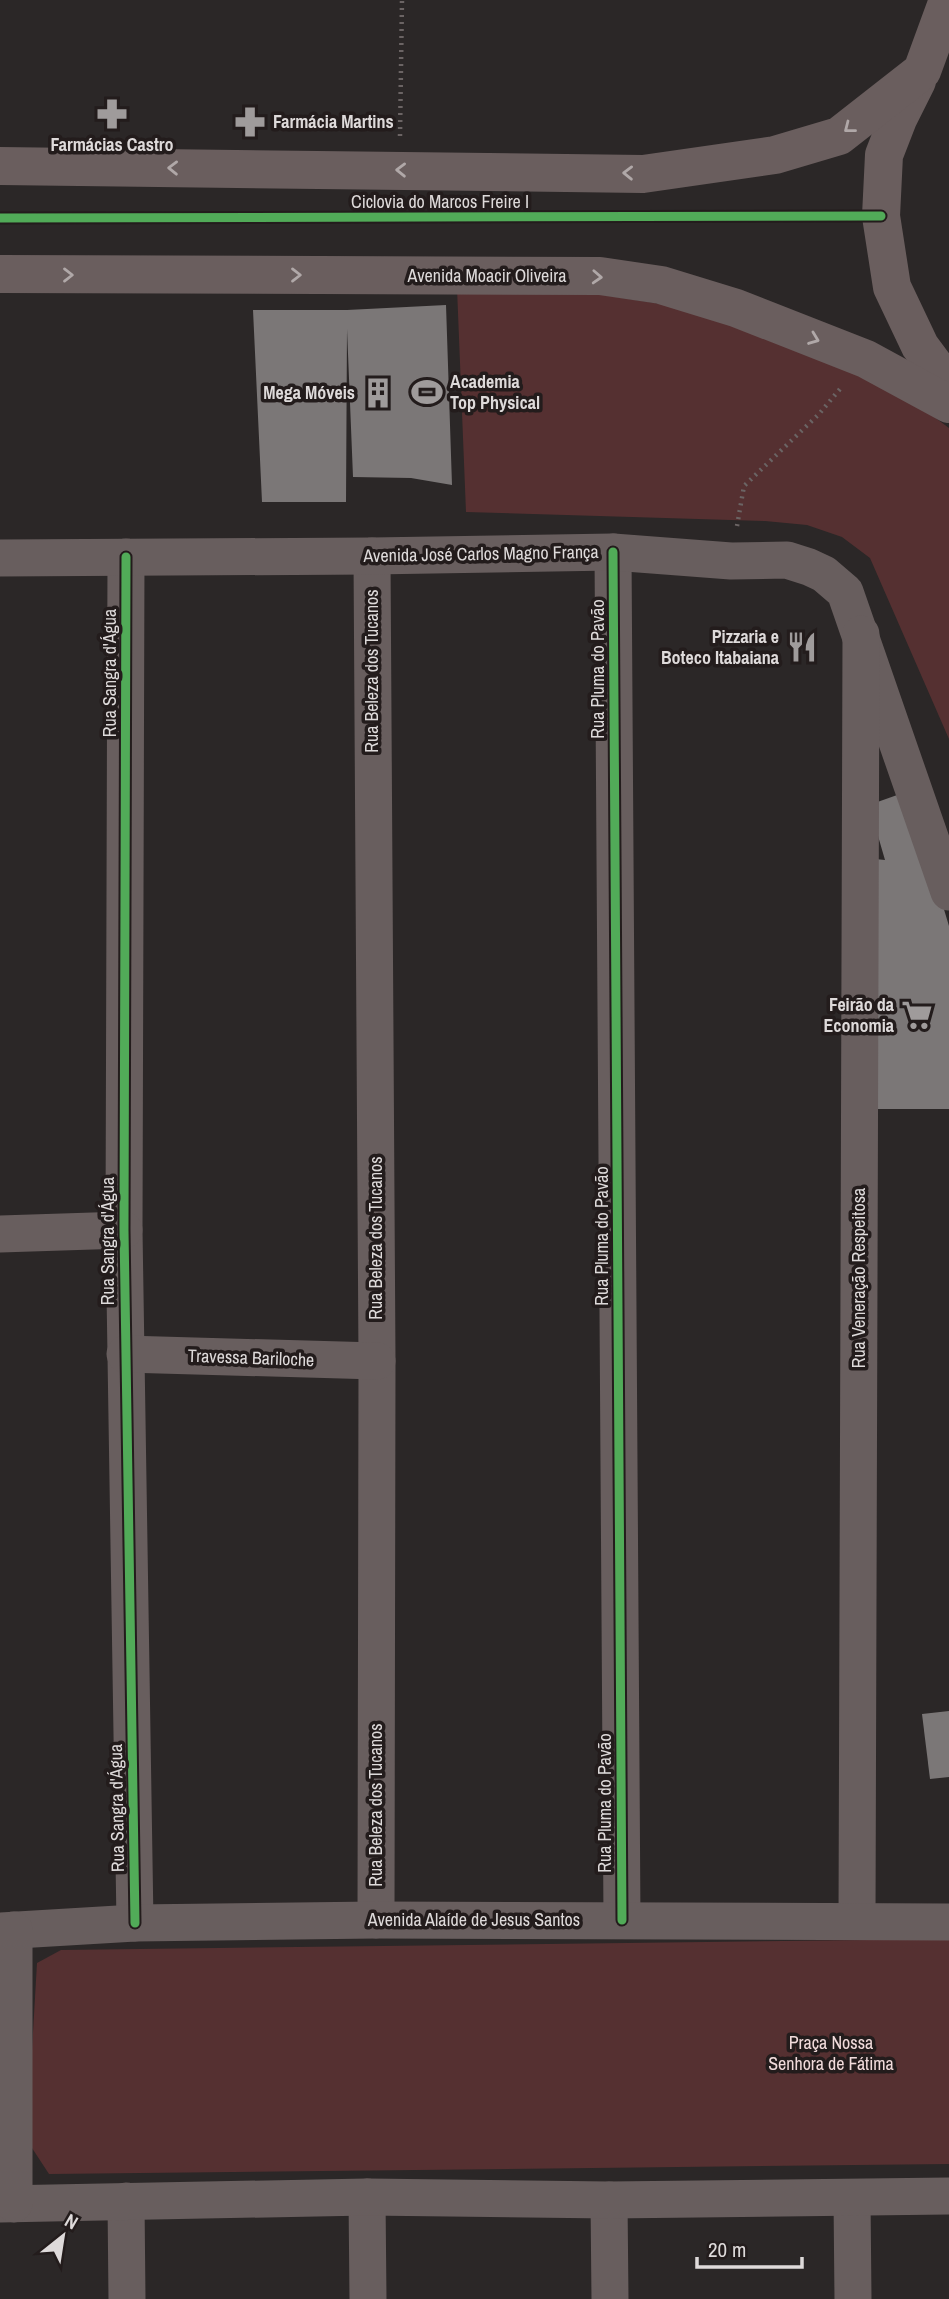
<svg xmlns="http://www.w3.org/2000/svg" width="949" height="2299" viewBox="0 0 949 2299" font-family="'Archivo Narrow',sans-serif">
<rect width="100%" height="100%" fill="#2b2727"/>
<g fill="#553031">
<path d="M 540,285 L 718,313 L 910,399 L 949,428 L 949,739 L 870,558 L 842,537 L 807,525 L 765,521 L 466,512 L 457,288 Z"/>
<path d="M 949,1939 L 949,2164 L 49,2174 L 32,2148 L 31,2067 L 37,1963 L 61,1950 Z"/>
</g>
<g fill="#7b7777">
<path d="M 446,305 L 452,485 L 411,478 L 353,477 L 347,329 L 346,502 L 262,502 L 253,310 L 347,310 Z"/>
<path d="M 900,794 L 930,863 L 949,926 L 949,1109 L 877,1109 L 875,859 L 885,860 L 869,805 Z"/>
<path d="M 949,1711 L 949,1777 L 930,1779 L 922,1714 Z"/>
</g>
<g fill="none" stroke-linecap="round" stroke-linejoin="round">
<g stroke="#6b6464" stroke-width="4.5" stroke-dasharray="2 5" stroke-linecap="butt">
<path d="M 400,136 L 402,0"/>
<path d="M 737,526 L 744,486 L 819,414 L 840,389"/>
</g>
<g stroke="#685e5e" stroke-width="37">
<path d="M 613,552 L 622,1920"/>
<path d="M 372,556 L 377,1361 L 376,1920"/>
<path d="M 126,557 L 124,1230 L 135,1923"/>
<path d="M 0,558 L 372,556 L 613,552 L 731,561 L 787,560 L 809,567 L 824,574 L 845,592 L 949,892"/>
<path d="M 0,1234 L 124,1230"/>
<path d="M 125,1354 L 377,1361"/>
<path d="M 857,1921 L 861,634"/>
<path d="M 0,1931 L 135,1923 L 376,1920 L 949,1922"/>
<path d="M 367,2197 L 368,2299"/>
<path d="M 852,2198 L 853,2299"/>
<path d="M 609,2200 L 610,2299"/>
<path d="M 126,2201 L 127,2299"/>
<path d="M 0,2204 L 367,2197 L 609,2200 L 949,2196"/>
<path d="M 14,2204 L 14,1930"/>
</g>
<g stroke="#6a5e5e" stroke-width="38">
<path d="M 917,81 L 898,119 L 884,155 L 881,216 L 892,287 L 920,346 L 949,385"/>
<path d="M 0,166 L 643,174 L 775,155 L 839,136 L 922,71 L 948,0"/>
<path d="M 0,274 L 600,276 L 661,285 L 736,308 L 866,359 L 949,404"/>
</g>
<g stroke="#231c1c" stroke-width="13">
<g id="cycleway">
<path d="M 0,218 L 881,216"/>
<path d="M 613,552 L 622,1920"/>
<path d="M 126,557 L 124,1230 L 135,1923"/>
</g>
</g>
<use href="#cycleway" stroke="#51ab58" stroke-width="9"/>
</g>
<defs><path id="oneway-chevron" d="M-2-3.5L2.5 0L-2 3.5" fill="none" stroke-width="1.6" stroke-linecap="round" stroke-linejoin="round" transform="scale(1.75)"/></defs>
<g stroke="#b0a8a8">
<use href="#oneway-chevron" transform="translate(849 128) rotate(142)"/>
<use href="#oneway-chevron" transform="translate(173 168) rotate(-179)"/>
<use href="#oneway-chevron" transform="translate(401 170) rotate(-179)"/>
<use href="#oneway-chevron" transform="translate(628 173) rotate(-179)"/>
<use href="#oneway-chevron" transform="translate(68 275)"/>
<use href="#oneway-chevron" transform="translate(296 275)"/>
<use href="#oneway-chevron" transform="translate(597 277) rotate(3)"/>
<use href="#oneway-chevron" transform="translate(814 339) rotate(21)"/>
</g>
<defs>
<g id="pharmacy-bare" transform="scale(2.415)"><path d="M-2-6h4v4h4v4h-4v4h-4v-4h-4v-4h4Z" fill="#9f9b9b" stroke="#231c1c" stroke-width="2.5" paint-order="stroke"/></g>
<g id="stadium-bare" transform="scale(2.415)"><path d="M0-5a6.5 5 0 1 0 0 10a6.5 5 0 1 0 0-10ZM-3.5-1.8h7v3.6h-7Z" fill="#9f9b9b" stroke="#231c1c" stroke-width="2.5" paint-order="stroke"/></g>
<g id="building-bare" transform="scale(2.415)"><path d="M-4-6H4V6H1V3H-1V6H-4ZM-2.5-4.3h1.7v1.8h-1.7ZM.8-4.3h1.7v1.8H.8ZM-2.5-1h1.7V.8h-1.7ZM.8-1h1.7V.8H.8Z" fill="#9f9b9b" stroke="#231c1c" stroke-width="2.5" paint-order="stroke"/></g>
<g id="restaurant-bare" transform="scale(2.415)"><path d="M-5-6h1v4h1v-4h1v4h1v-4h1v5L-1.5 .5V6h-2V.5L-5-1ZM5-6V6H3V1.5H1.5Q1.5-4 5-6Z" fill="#9f9b9b" stroke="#231c1c" stroke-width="2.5" paint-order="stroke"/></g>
<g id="supermarket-bare" transform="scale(2.415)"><path d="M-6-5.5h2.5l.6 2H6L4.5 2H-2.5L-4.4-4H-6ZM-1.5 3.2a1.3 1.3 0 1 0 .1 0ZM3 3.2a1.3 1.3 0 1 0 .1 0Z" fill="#9f9b9b" stroke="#231c1c" stroke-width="2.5" paint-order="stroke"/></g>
</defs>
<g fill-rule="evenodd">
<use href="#pharmacy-bare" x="112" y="114"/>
<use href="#pharmacy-bare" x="250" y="122"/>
<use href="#stadium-bare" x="427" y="392"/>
<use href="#building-bare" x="378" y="393"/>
<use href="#restaurant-bare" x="802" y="647"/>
<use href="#supermarket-bare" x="917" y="1015"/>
</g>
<g text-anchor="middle" stroke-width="7" stroke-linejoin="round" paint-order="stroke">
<g font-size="18" font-weight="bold" fill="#dedada" stroke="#231c1c" text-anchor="end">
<text x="273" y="128" text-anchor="start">Farmácia Martins</text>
<text x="112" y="151" text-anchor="middle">Farmácias Castro</text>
<text x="450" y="388" text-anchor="start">Academia<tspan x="450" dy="21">Top Physical</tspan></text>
<text x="355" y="399">Mega Móveis</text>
<text x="779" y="643">Pizzaria e<tspan x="779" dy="21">Boteco Itabaiana</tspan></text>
<text x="894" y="1011">Feirão da<tspan x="894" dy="21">Economia</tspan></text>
</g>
<g font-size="18" fill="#dedada" stroke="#231c1c">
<text x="440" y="208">Ciclovia do Marcos Freire I</text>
<text x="487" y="282">Avenida Moacir Oliveira</text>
<text transform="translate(481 554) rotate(-1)" y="6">Avenida José Carlos Magno França</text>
<text transform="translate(598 669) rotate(-90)" y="6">Rua Pluma do Pavão</text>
<text transform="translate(372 671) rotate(-90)" y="6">Rua Beleza dos Tucanos</text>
<text transform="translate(110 673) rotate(-90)" y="6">Rua Sangra d'Água</text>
<text transform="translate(602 1236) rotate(-90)" y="6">Rua Pluma do Pavão</text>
<text transform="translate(376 1238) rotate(-90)" y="6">Rua Beleza dos Tucanos</text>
<text transform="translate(108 1241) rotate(-90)" y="6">Rua Sangra d'Água</text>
<text transform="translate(859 1278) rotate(-90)" y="6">Rua Veneração Respeitosa</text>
<text transform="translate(251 1358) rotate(2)" y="6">Travessa Bariloche</text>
<text transform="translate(605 1803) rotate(-90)" y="6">Rua Pluma do Pavão</text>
<text transform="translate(376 1805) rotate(-90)" y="6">Rua Beleza dos Tucanos</text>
<text transform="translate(117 1808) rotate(-91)" y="6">Rua Sangra d'Água</text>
<text x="474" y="1926">Avenida Alaíde de Jesus Santos</text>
</g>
<g font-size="18" fill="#f1dbdb" stroke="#231c1c">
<text x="831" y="2049">Praça Nossa<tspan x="831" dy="21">Senhora de Fátima</tspan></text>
</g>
</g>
<g transform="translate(63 2236) rotate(30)" stroke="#231c1c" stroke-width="5" paint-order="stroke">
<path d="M0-5L12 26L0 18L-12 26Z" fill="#dedada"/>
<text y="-10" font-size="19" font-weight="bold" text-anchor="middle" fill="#dedada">N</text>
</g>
<path d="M697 2257v10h105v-10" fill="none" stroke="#dedada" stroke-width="3.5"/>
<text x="708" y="2257" font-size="21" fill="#dedada" stroke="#231c1c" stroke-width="5" paint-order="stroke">20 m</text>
</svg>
